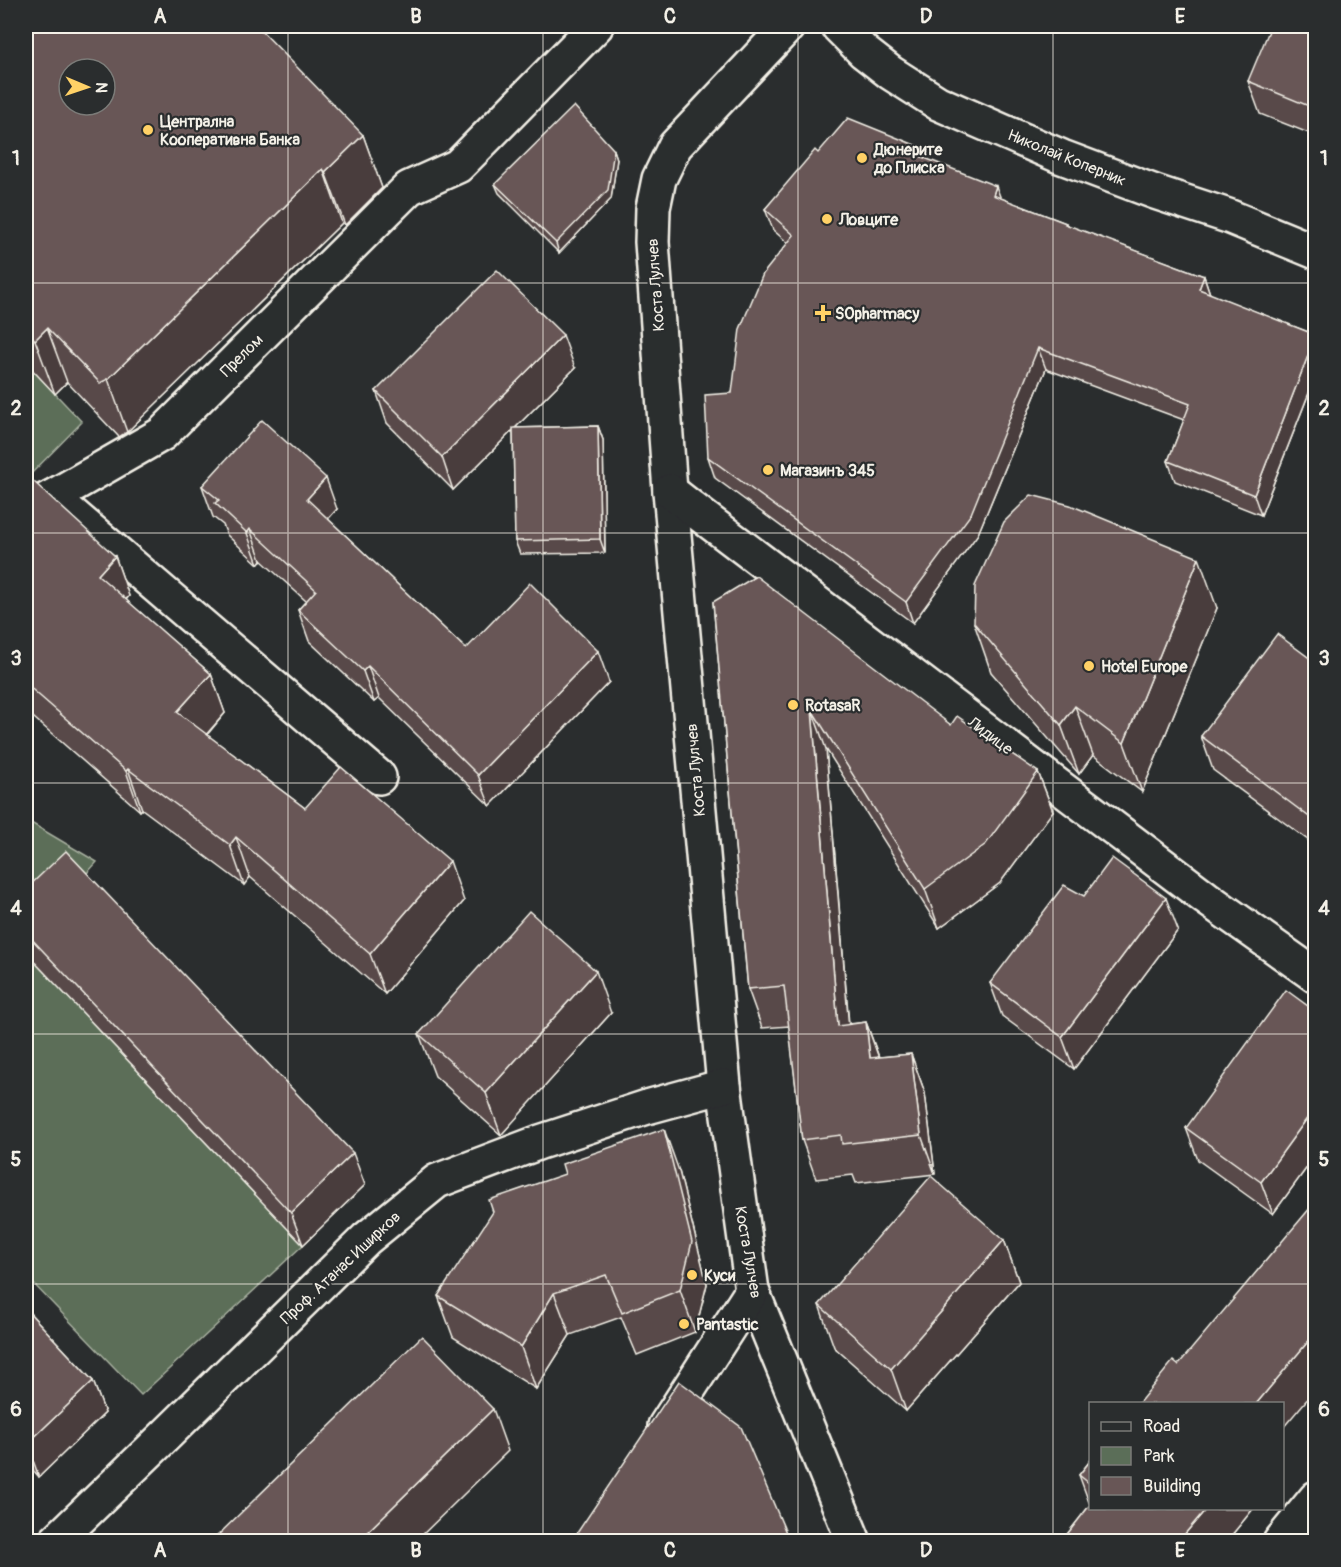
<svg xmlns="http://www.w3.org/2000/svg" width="1341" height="1567" viewBox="0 0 1341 1567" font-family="Pangolin,sans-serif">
<rect width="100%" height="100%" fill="#2a2d2e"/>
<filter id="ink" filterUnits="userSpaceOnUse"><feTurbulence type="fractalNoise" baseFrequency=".0167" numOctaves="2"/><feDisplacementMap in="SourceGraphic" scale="12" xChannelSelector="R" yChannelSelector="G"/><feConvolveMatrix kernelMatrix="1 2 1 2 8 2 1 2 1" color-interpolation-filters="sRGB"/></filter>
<g filter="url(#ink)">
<g fill="#5b6e58" stroke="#a8b0a0" stroke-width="1.5">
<path d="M 26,363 L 82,422 L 26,479 Z"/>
<path d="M 26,820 L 97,862 L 78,883 L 26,933 Z"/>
<path d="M 26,953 L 303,1245 L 141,1395 L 26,1276 Z"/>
</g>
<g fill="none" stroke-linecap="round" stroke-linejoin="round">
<g stroke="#f4f1e8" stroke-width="38">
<g id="minor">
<path d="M 788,26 L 675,146 L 659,179 L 653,208 L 652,242 L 670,491 L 724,1086 L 752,1291 L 854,1542"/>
<path d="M 670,491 L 702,516 L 1206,898 L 1316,976"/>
<path d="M 52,497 L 379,777"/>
<path d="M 26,510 L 52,497 L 162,434 L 409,188 L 458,166 L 596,26"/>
<path d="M 665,1426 L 752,1291"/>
<path d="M 55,1542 L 163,1438 L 366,1239 L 437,1181 L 540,1142 L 647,1107 L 724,1086"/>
<path d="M 1280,1542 L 1316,1498"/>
</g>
</g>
<g stroke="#f4f1e8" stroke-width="38">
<path id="tertiary" d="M 838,26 L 864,52 L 891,73 L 938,103 L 1062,157 L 1155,192 L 1228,216 L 1316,252"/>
</g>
<use href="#minor" stroke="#2a2d2e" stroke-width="33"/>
<use href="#tertiary" stroke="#2a2d2e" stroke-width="33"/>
</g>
<g fill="#594a4a" stroke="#f4f1e8" stroke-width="1.5">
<path d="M 26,26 L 363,135 L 382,188 L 345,225 L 342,223 L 127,432 L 119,437 L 67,382 L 55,394 L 26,363 Z"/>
<path d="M 1316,26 L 1316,136 L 1260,114 L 1248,81 Z"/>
<path d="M 920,147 L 924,158 L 1000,198 L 1066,223 L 1066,225 L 1204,276 L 1210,294 L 1316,335 L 1316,375 L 1261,515 L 1175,481 L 1168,461 L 1184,420 L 1046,369 L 978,534 L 913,623 L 715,478 L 708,457 L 788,243 L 773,230 L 765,209 L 818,153 Z"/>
<path d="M 614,150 L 617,159 L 611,199 L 559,253 L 499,193 L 495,184 Z"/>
<path d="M 575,368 L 515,428 L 598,426 L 603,440 L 605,553 L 520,554 L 515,541 L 513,430 L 453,490 L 387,423 L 376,391 Z"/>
<path d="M 26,484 L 115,556 L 129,596 L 126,600 L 211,674 L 225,713 L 207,735 L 305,808 L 464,901 L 385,994 L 250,877 L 244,885 L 142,809 L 140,811 L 26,711 Z"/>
<path d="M 202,486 L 337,509 L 328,519 L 466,649 L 609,682 L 490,806 L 379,698 L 374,702 L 309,641 L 298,610 L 306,601 L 261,560 L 258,564 L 227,535 L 223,525 L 213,517 Z"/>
<path d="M 713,602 L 951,725 L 1038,772 L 1053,811 L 1000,883 L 939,928 L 826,749 L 849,1024 L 866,1022 L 879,1057 L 911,1054 L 925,1093 L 935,1174 L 856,1183 L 853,1175 L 816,1179 L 802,1140 L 789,1026 L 762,1028 L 748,989 Z"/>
<path d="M 1217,608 L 1142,792 L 1093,755 L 1079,774 L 991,672 L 974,623 Z"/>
<path d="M 1316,663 L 1316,846 L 1213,770 L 1201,736 Z"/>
<path d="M 26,889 L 365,1185 L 303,1245 L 26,953 Z"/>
<path d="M 1084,896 L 1178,930 L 1074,1069 L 1002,1016 L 990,983 Z"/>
<path d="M 1316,1012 L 1316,1155 L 1273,1214 L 1198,1160 L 1186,1128 Z"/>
<path d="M 611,1013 L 501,1135 L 435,1076 L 419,1034 Z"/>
<path d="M 679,1171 L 707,1284 L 695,1332 L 637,1355 L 621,1317 L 570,1335 L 536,1389 L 453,1337 L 438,1296 Z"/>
<path d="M 1004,1240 L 1019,1282 L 906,1411 L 834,1347 L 819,1305 Z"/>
<path d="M 26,1309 L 93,1381 L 105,1413 L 39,1477 L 26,1462 Z"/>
<path d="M 1090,1461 L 1090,1509 L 1253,1509 L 1226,1542 L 1061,1542 L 1090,1505 L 1079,1475 Z"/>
</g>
<g fill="#493c3c" stroke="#f4f1e8" stroke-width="1.5">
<path d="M 363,135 L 382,188 L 345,225 L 325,172 Z"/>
<path d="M 920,147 L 928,168 L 917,155 Z"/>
<path d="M 614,150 L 617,159 L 611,199 L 559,253 L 556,243 Z"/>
<path d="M 323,169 L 342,223 L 127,432 L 108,379 Z"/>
<path d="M 996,186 L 1004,207 L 993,195 Z"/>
<path d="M 1204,276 L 1211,297 L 1199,289 Z"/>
<path d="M 47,328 L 67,382 L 55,394 L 35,340 Z"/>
<path d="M 563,335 L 575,368 L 453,490 L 442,457 Z"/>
<path d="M 1316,335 L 1316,375 L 1261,515 L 1254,495 Z"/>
<path d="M 1038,348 L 1046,369 L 978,534 L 913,623 L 906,602 Z"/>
<path d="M 598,426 L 603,440 L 605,553 L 600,539 Z"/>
<path d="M 326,478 L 337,509 L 318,530 L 307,499 Z"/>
<path d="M 250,529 L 261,560 L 258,564 L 247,533 Z"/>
<path d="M 115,556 L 129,596 L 112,615 L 98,575 Z"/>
<path d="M 1199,558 L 1217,608 L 1142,792 L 1124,743 Z"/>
<path d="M 598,651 L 609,682 L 490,806 L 478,775 Z"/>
<path d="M 368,666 L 379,698 L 374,702 L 363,671 Z"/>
<path d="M 211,674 L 225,713 L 191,752 L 177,712 Z"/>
<path d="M 1075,706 L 1093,755 L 1079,774 L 1061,725 Z"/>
<path d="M 812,710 L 826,749 L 852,1065 L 838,1026 Z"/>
<path d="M 128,769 L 142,809 L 140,811 L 126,771 Z"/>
<path d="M 1038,772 L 1053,811 L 1000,883 L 939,928 L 925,889 Z"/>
<path d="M 236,837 L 250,877 L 244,885 L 230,845 Z"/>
<path d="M 450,861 L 464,901 L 385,994 L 370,954 Z"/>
<path d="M 1166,898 L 1178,930 L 1074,1069 L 1062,1037 Z"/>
<path d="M 596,971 L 611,1013 L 501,1135 L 486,1093 Z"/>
<path d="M 866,1022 L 880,1061 L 870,1058 Z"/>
<path d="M 911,1054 L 925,1093 L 935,1174 L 921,1135 Z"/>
<path d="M 1316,1106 L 1316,1155 L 1273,1214 L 1261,1182 Z"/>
<path d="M 664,1129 L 679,1171 L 707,1284 L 695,1332 L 680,1290 Z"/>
<path d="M 353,1153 L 365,1185 L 303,1245 L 291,1213 Z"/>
<path d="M 1004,1240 L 1019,1282 L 906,1411 L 891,1369 Z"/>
<path d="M 554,1293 L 570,1335 L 536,1389 L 521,1347 Z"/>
<path d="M 1316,1332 L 1316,1389 L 1282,1429 L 1282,1404 L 1256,1404 Z"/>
<path d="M 93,1381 L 105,1413 L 39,1477 L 27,1444 Z"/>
<path d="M 493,1409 L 508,1451 L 415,1542 L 357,1542 Z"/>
<path d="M 1206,1509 L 1253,1509 L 1226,1542 L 1178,1542 Z"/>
</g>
<g fill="#685656" stroke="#f4f1e8" stroke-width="1.5" fill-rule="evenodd">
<path d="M 26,26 L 257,26 L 363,135 L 325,172 L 323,169 L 108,379 L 100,383 L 47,328 L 35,340 L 26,330 ZM 69,69 L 105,69 L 105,105 L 69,105 Z"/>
<path d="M 1271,26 L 1316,26 L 1316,109 L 1248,81 Z"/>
<path d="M 574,106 L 614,150 L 608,190 L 556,243 L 495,184 Z"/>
<path d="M 848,118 L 920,147 L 917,155 L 996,186 L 993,195 L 1066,223 L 1065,224 L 1204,276 L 1199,289 L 1316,335 L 1254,495 L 1168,461 L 1190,404 L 1038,348 L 971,514 L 906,602 L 708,457 L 705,395 L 732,393 L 740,329 L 763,274 L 794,235 L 765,209 L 815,150 L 818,153 Z"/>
<path d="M 497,270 L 563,335 L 442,457 L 376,391 Z"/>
<path d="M 262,420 L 326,478 L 307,499 L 466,649 L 530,583 L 598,651 L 478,775 L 368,666 L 363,671 L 298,610 L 316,590 L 250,529 L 247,533 L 215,503 L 219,500 L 202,486 Z"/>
<path d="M 598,426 L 600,539 L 515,541 L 513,428 Z"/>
<path d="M 33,481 L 115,556 L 98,575 L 211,674 L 177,712 L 305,808 L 341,767 L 450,861 L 370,954 L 236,837 L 230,845 L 128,769 L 126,771 L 26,684 L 26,484 Z"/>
<path d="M 1031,495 L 1070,505 L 1199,558 L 1124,743 L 1075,706 L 1061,725 L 974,623 L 975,586 L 1004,522 Z"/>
<path d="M 756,576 L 951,725 L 957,716 L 1038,772 L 986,844 L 925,889 L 812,710 L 838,1026 L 866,1022 L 870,1058 L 911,1054 L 921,1135 L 842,1144 L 841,1135 L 802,1140 L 784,986 L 748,989 L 713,602 Z"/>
<path d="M 1277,634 L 1316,663 L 1316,822 L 1201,736 Z"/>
<path d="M 66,851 L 353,1153 L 291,1213 L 26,933 L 26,889 Z"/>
<path d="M 1112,858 L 1166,898 L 1062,1037 L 990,983 L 1064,885 L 1084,896 Z"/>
<path d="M 529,911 L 596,971 L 486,1093 L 419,1034 Z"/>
<path d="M 1286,990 L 1316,1012 L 1316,1106 L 1261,1182 L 1186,1128 Z"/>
<path d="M 664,1129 L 692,1242 L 680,1290 L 622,1313 L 606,1275 L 554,1293 L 521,1347 L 438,1296 L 493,1212 L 489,1200 L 565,1174 L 562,1164 Z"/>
<path d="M 931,1176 L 1004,1240 L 891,1369 L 819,1305 Z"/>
<path d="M 1316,1201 L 1316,1332 L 1256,1404 L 1138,1404 L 1173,1361 L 1178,1365 Z"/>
<path d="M 26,1309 L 93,1381 L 27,1444 L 26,1442 Z"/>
<path d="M 422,1336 L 493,1409 L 357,1542 L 211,1542 Z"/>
<path d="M 679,1381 L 741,1427 L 790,1542 L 571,1542 Z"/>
<path d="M 1090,1461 L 1090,1484 L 1079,1475 Z"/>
<path d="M 1090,1505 L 1090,1509 L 1206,1509 L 1178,1542 L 1061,1542 Z"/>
</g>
</g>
<path fill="none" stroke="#f4f1e8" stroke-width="1.5" stroke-opacity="0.55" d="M 288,26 L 288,1542M 543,26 L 543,1542M 798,26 L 798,1542M 1053,26 L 1053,1542M 26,283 L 1316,283M 26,533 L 1316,533M 26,783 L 1316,783M 26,1034 L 1316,1034M 26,1284 L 1316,1284"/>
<g fill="#ffd166" stroke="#2a2d2e" stroke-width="2">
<circle cx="148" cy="130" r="6"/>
<circle cx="862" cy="158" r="6"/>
<circle cx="827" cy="219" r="6"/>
<path d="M820 304h6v6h6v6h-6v6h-6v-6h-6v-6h6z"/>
<circle cx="768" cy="470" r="6"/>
<circle cx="1089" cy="666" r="6"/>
<circle cx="793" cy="705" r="6"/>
<circle cx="692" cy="1275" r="6"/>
<circle cx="684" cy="1324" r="6"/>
</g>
<g text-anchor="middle" stroke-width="4.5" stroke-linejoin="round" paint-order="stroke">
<g font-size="16" font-weight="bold" fill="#f4f1e8" stroke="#2a2d2e" text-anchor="start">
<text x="160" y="127">Централна<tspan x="160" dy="18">Кооперативна Банка</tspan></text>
<text x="874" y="155">Дюнерите<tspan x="874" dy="18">до Плиска</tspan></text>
<text x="839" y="225">Ловците</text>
<text x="835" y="319">SOpharmacy</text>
<text x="780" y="476">Магазинъ 345</text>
<text x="1101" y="672">Hotel Europe</text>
<text x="805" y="711">RotasaR</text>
<text x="704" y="1281">Куси</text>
<text x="696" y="1330">Pantastic</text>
</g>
<g font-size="16" fill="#f4f1e8" stroke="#2a2d2e">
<text transform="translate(1067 157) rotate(22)" y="6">Николай Коперник</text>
<text transform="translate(655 285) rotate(-94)" y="6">Коста Лулчев</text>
<text transform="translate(241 355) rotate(-45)" y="6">Прелом</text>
<text transform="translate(991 735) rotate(37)" y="6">Лидице</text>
<text transform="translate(695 770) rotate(-95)" y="6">Коста Лулчев</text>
<text transform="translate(749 1252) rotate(80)" y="6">Коста Лулчев</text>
<text transform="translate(340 1267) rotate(-43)" y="6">Проф. Атанас Иширков</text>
</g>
</g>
<rect width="1341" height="1567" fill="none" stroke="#2a2d2e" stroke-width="66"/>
<rect x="1089" y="1402" width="195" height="108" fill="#2a2d2e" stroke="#7b7b78" stroke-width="1.5"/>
<rect x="1101" y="1422" width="30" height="9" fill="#2a2d2e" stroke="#7b7b78" stroke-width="1.5"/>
<text x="1143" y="1432" font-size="18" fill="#f4f1e8">Road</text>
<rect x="1101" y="1447" width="30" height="18" fill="#5b6e58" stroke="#7b7b78" stroke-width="1.5"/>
<text x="1143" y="1462" font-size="18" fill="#f4f1e8">Park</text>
<rect x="1101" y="1477" width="30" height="18" fill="#685656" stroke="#7b7b78" stroke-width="1.5"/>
<text x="1143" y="1492" font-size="18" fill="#f4f1e8">Building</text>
<g transform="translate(87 87) rotate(92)"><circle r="28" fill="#2a2d2e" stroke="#7b7b78" stroke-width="1.5"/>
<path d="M0-4.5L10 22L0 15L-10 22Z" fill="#ffd166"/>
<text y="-9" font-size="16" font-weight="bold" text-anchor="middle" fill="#f4f1e8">N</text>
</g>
<rect x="33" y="33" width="1275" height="1501" fill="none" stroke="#f4f1e8" stroke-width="2"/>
<g font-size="20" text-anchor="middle" font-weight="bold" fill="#f4f1e8">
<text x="160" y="23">A</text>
<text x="416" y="23">B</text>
<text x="670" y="23">C</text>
<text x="926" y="23">D</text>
<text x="1180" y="23">E</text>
<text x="16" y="165">1</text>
<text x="1324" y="165">1</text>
<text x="16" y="415">2</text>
<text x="1324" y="415">2</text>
<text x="16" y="665">3</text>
<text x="1324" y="665">3</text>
<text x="16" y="915">4</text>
<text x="1324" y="915">4</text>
<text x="16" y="1166">5</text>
<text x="1324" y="1166">5</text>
<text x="16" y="1416">6</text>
<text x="1324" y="1416">6</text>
<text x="160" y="1557">A</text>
<text x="416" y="1557">B</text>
<text x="670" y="1557">C</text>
<text x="926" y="1557">D</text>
<text x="1180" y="1557">E</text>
</g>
</svg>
